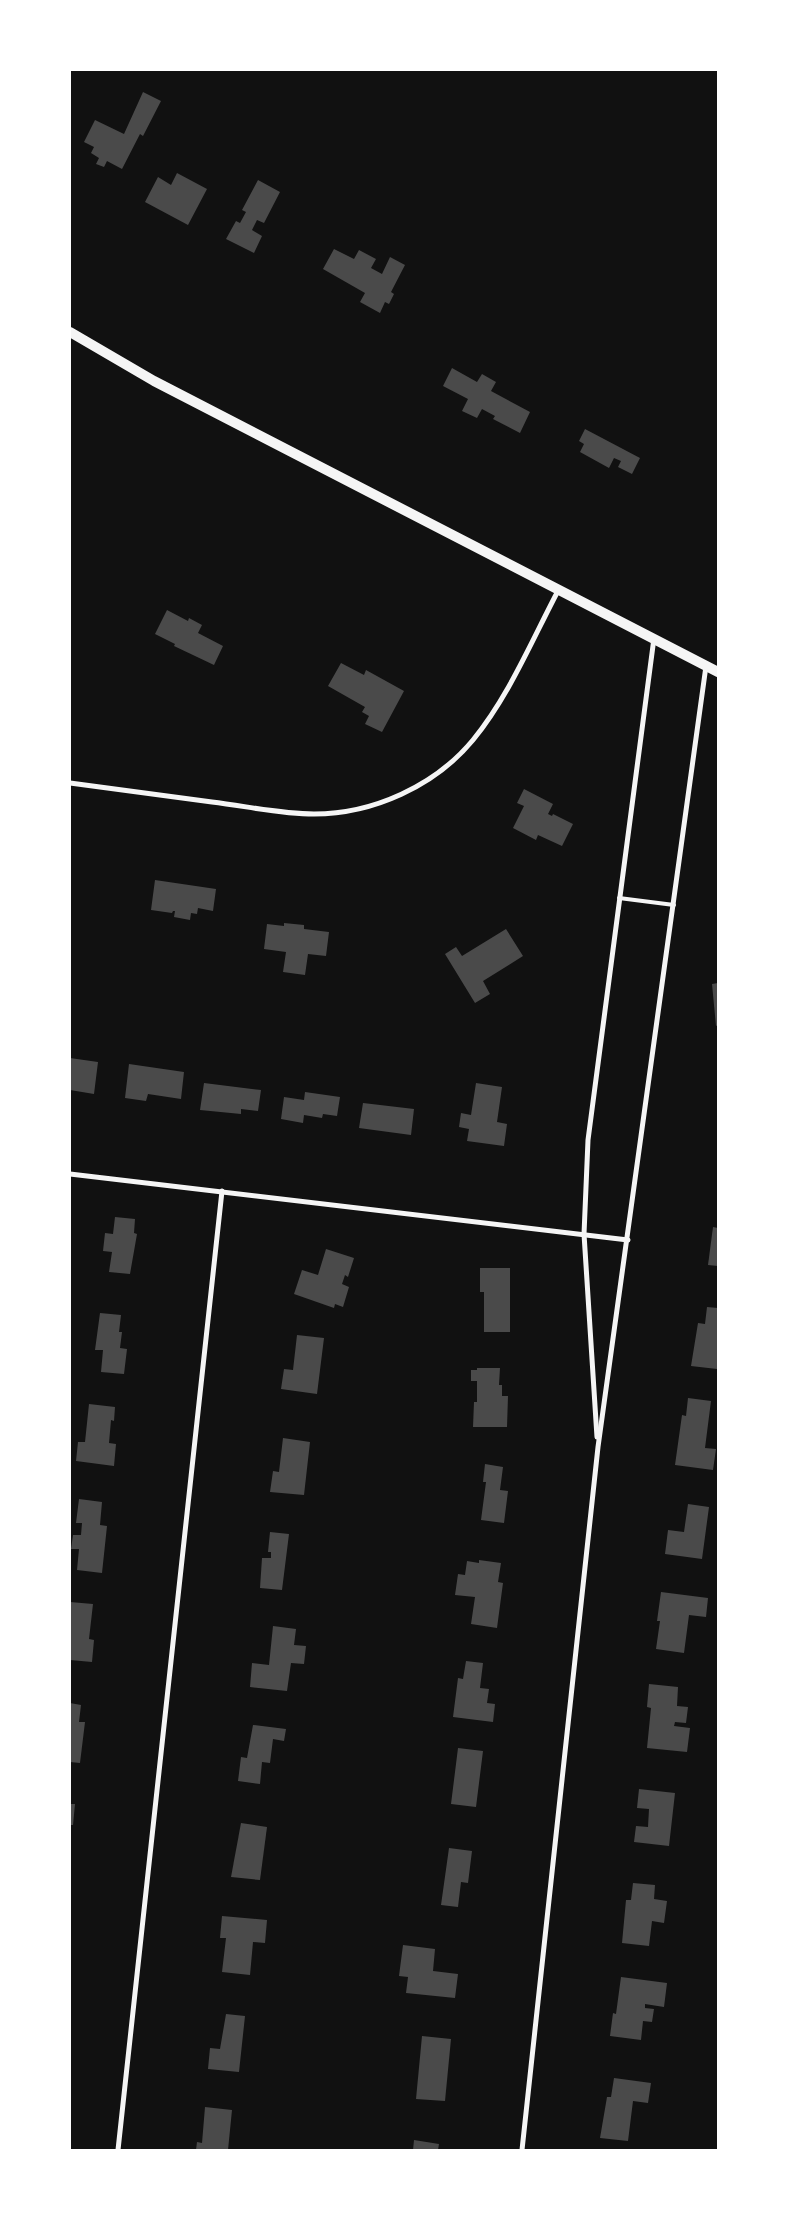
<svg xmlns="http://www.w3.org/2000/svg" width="788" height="2220" viewBox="0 0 788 2220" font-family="'Open Sans',sans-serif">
<rect width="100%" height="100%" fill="#111"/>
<g fill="#4a4a4a">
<path d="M 143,92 L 161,101 L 143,136 L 140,134 L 122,169 L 107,161 L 104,167 L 96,164 L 99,158 L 91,153 L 94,147 L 84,142 L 95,120 L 124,134 Z"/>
<path d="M 177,173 L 207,189 L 188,225 L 145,202 L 158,177 L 171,185 Z"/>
<path d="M 258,180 L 280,192 L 264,223 L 257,220 L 252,230 L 262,236 L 254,253 L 226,239 L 236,221 L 240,223 L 246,212 L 242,210 Z"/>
<path d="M 334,249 L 354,259 L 359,250 L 376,259 L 371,268 L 382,274 L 390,257 L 405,265 L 391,292 L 394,294 L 389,304 L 385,302 L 380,313 L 360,302 L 365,293 L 323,269 Z"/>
<path d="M 452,368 L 477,382 L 482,374 L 496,382 L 491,391 L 530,412 L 520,433 L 493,419 L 495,416 L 482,409 L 477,418 L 462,411 L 468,399 L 443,386 Z"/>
<path d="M 585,429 L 640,458 L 632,474 L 618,467 L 621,461 L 614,458 L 609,468 L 580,452 L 584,444 L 579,441 Z"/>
<path d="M 167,610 L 188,621 L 189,618 L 202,625 L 198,633 L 223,646 L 214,665 L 174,646 L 175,644 L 155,634 Z"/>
<path d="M 341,663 L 364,675 L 366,670 L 404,691 L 382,732 L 365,724 L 369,716 L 362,712 L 365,707 L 328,686 Z"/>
<path d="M 524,789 L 553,804 L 548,814 L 552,816 L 553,814 L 573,824 L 562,846 L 538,835 L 536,840 L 513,828 L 524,806 L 517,803 Z"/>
<path d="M 155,880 L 216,889 L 213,911 L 198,908 L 197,914 L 191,913 L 190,920 L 174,917 L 175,911 L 173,911 L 172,913 L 151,910 Z"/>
<path d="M 284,923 L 304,925 L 304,929 L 329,932 L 326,956 L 308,954 L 305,975 L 283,972 L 286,952 L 264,949 L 267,924 L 284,926 Z"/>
<path d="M 506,929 L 523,956 L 483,981 L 490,994 L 475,1003 L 445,954 L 456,947 L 462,956 Z"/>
<path d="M 718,983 L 718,1025 L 716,1026 L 712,984 Z"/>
<path d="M 70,1058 L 98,1062 L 94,1094 L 70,1090 Z"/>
<path d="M 129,1064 L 184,1072 L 181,1099 L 148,1094 L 146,1101 L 125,1098 Z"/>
<path d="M 204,1083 L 261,1090 L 258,1111 L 241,1109 L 241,1114 L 200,1110 Z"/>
<path d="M 476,1083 L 502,1087 L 497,1122 L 507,1124 L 504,1146 L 467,1141 L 469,1129 L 459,1127 L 461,1113 L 471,1115 Z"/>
<path d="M 305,1092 L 340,1097 L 337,1116 L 323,1114 L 322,1118 L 304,1115 L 303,1123 L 281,1119 L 284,1097 L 304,1100 Z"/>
<path d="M 363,1103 L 414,1109 L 411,1135 L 359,1128 Z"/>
<path d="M 115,1217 L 135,1219 L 134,1233 L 137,1234 L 130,1274 L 109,1272 L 112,1252 L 103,1251 L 105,1233 L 113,1234 Z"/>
<path d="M 713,1227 L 718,1228 L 718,1266 L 708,1265 Z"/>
<path d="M 326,1249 L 354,1258 L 348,1277 L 345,1275 L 342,1284 L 349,1287 L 343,1307 L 335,1304 L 334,1308 L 294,1294 L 302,1270 L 318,1275 Z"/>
<path d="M 480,1268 L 510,1268 L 510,1332 L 484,1332 L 484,1292 L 480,1292 Z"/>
<path d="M 707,1307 L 718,1308 L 717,1369 L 691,1366 L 698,1323 L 705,1324 Z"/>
<path d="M 100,1313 L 121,1315 L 119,1332 L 122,1332 L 120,1348 L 127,1349 L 124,1374 L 101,1372 L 103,1350 L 95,1350 Z"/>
<path d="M 297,1335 L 324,1338 L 317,1394 L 281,1389 L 284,1369 L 293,1370 Z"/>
<path d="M 477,1368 L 500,1368 L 499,1385 L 502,1385 L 502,1396 L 508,1396 L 507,1427 L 473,1427 L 474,1402 L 477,1402 L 477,1381 L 471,1381 L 471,1370 L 477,1370 Z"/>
<path d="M 688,1398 L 711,1401 L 705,1448 L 716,1449 L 713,1470 L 675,1465 L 682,1415 L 686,1416 Z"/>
<path d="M 89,1404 L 115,1407 L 114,1421 L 111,1420 L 109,1443 L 116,1444 L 114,1466 L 76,1461 L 78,1442 L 85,1442 Z"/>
<path d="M 283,1438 L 310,1442 L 304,1495 L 270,1492 L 273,1471 L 279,1472 Z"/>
<path d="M 485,1464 L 503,1467 L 500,1490 L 508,1491 L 504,1523 L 481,1520 L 486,1482 L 483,1482 Z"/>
<path d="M 79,1499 L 102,1502 L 100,1525 L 107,1526 L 102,1573 L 77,1570 L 79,1549 L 71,1549 L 73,1535 L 81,1535 L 82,1523 L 76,1523 Z"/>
<path d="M 688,1504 L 709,1507 L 702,1559 L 665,1554 L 668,1530 L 684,1532 Z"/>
<path d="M 270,1532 L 289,1534 L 282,1590 L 260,1588 L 262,1558 L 271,1558 L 271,1552 L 268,1552 Z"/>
<path d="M 479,1560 L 501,1563 L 498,1582 L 503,1583 L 497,1628 L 471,1624 L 475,1597 L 455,1595 L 458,1574 L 465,1575 L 467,1561 L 479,1563 Z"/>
<path d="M 661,1592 L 708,1598 L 706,1617 L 689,1615 L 684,1653 L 656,1649 L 660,1621 L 657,1621 Z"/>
<path d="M 70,1602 L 93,1604 L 89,1639 L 94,1640 L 92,1662 L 70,1660 Z"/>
<path d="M 273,1626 L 296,1629 L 294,1645 L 306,1646 L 304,1664 L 291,1663 L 287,1691 L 250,1687 L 252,1663 L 269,1665 Z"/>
<path d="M 466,1661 L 483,1663 L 480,1688 L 489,1689 L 487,1703 L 495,1704 L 493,1722 L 453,1717 L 458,1678 L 463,1679 Z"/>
<path d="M 649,1684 L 678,1687 L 677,1706 L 688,1707 L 686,1723 L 675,1722 L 674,1726 L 690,1728 L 687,1752 L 647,1748 L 651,1708 L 647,1707 Z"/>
<path d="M 70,1703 L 81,1705 L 79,1722 L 85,1722 L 80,1763 L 70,1762 Z"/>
<path d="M 253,1725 L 286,1729 L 284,1741 L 273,1739 L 270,1763 L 262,1762 L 260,1784 L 238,1781 L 241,1757 L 247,1758 Z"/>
<path d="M 458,1748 L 483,1751 L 476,1807 L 451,1804 Z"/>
<path d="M 639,1789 L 675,1793 L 669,1846 L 634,1842 L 636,1826 L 648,1827 L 649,1809 L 637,1808 Z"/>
<path d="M 70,1804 L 75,1804 L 73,1825 L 70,1825 Z"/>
<path d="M 241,1823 L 267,1827 L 260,1880 L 231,1877 Z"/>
<path d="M 449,1848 L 472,1851 L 468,1883 L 461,1882 L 458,1907 L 441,1905 Z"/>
<path d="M 633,1883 L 655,1885 L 654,1899 L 667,1901 L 664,1923 L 652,1921 L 649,1946 L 622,1943 L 626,1900 L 631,1900 Z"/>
<path d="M 222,1916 L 267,1920 L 265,1943 L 253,1942 L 250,1975 L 222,1972 L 226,1938 L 220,1938 Z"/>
<path d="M 403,1945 L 435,1949 L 433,1971 L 458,1974 L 455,1998 L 406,1993 L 408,1977 L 399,1976 Z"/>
<path d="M 621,1977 L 667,1983 L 664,2007 L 645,2004 L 645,2008 L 654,2009 L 652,2022 L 643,2021 L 641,2040 L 610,2036 L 613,2013 L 616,2014 Z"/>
<path d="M 226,2014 L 245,2016 L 239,2072 L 208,2069 L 210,2048 L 220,2049 Z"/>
<path d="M 422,2036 L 451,2039 L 445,2101 L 416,2099 Z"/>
<path d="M 614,2078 L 651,2083 L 648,2103 L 633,2101 L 628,2141 L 600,2138 L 607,2097 L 611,2097 Z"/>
<path d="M 205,2107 L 232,2110 L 228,2150 L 196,2150 L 197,2142 L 202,2143 Z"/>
<path d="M 414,2140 L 439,2144 L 438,2150 L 413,2150 Z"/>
</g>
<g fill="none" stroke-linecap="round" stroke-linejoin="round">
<path stroke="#f5f5f5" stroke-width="4" d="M 619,898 L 674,905"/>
<g stroke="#f5f5f5" stroke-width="5">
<path d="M 70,783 C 117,789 165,796 212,802 C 246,806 280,814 314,814 C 373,814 435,786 473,740 C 509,696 532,640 559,589"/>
<path d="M 70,1174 L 628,1240"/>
<path d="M 597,1437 L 584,1234 L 588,1140 L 654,638"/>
<path d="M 118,2150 L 222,1191"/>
<path d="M 522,2150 L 598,1447 L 706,666"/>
</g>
<path stroke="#f5f5f5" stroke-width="10" d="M 70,332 L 154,381 L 718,672"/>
</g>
<rect width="788" height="2220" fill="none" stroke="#ffffff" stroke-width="142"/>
</svg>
